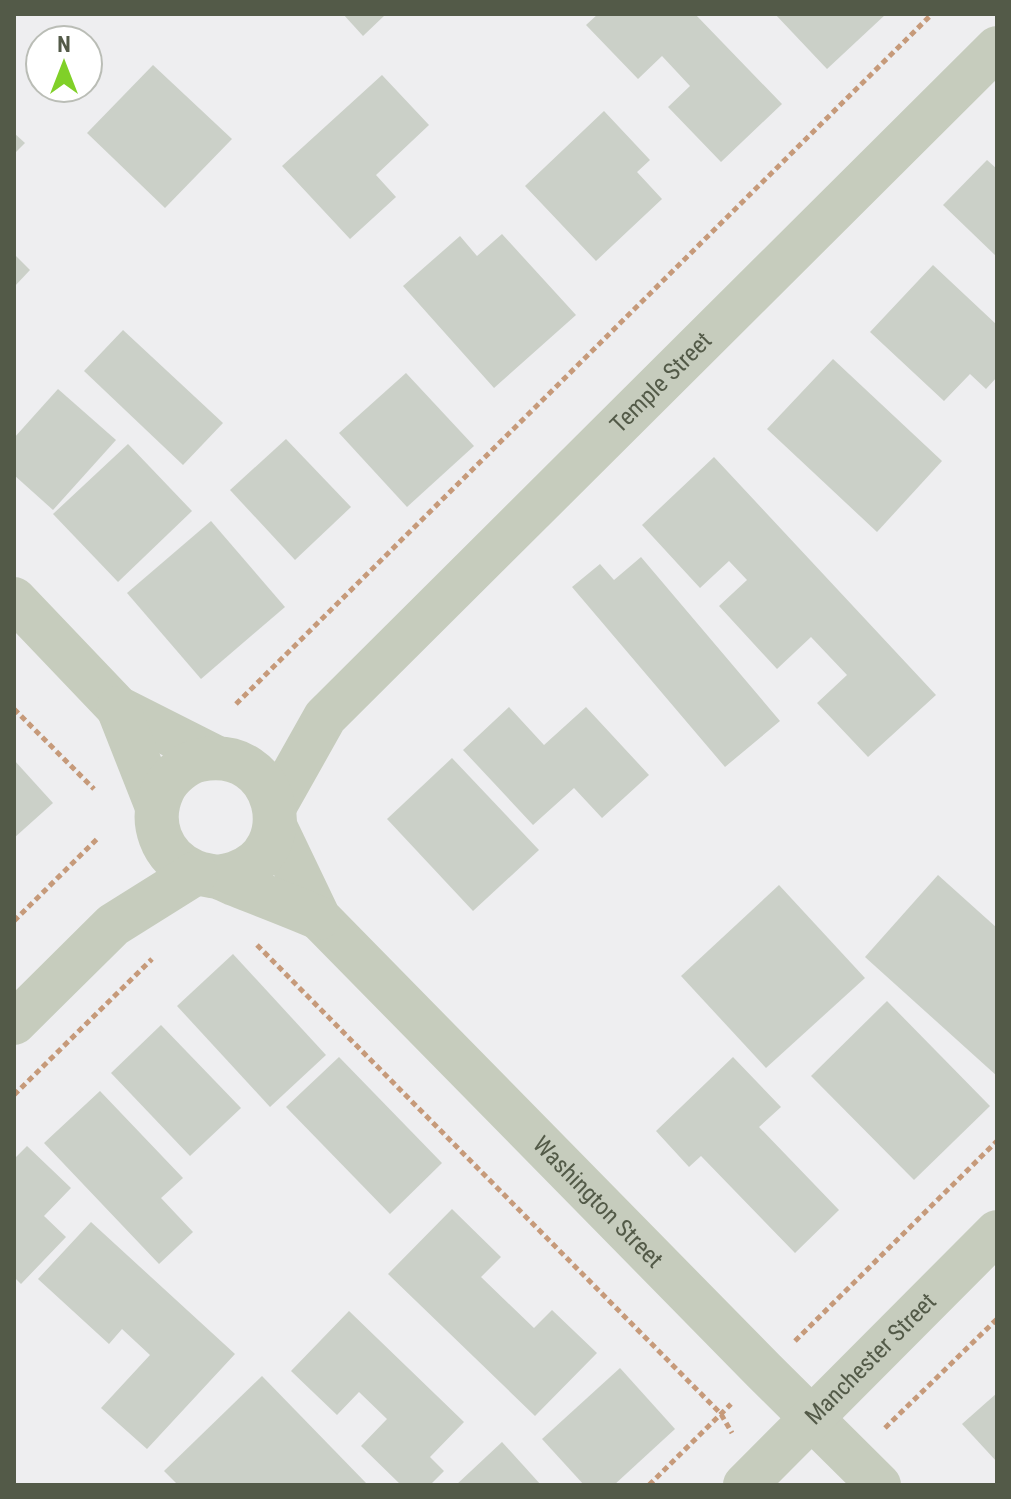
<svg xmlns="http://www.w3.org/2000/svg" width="1011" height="1499" viewBox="0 0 1011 1499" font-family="'Roboto Condensed',sans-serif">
<rect width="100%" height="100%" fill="#eeeef0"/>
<g fill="#cbd0c8">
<path d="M 343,14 L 386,14 L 363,36 Z"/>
<path d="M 598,14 L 695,14 L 782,104 L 721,162 L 668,107 L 690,86 L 662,56 L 638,79 L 586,25 Z"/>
<path d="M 775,14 L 886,14 L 827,69 Z"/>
<path d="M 153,65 L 232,139 L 165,208 L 87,133 Z"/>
<path d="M 382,75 L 429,125 L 376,175 L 396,197 L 350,239 L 282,166 Z"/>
<path d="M 604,111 L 650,160 L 637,172 L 662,199 L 596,261 L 525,186 Z"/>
<path d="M 14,133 L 25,143 L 14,154 Z"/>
<path d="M 987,160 L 997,169 L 997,257 L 943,205 Z"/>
<path d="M 502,234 L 576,315 L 494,388 L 403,286 L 460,236 L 477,256 Z"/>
<path d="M 14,254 L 30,270 L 14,287 Z"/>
<path d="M 933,265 L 997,325 L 997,377 L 986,389 L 970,374 L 944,401 L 870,332 Z"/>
<path d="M 123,330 L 223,423 L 183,465 L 84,371 Z"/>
<path d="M 833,359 L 942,461 L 877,532 L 767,429 Z"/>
<path d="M 406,373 L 474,446 L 407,507 L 339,433 Z"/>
<path d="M 58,389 L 116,440 L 53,510 L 14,475 L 14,438 Z"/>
<path d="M 286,439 L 351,507 L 295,560 L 230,490 Z"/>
<path d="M 128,444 L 192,511 L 118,582 L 53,514 Z"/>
<path d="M 714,457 L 936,695 L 868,757 L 817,703 L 847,675 L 811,637 L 777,669 L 719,606 L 747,580 L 729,561 L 700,588 L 642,525 Z"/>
<path d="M 211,521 L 285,607 L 201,679 L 127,593 Z"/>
<path d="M 641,557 L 780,721 L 725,767 L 572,587 L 600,564 L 614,580 Z"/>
<path d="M 509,707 L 544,745 L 586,707 L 649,775 L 602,818 L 574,788 L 533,825 L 463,750 Z"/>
<path d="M 452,758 L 539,850 L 473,911 L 387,819 Z"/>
<path d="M 14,760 L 53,803 L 14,838 Z"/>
<path d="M 938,875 L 997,928 L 997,1076 L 865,957 Z"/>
<path d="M 779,885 L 865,978 L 766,1068 L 681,976 Z"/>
<path d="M 233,954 L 326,1055 L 270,1107 L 177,1006 Z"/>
<path d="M 887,1001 L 990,1106 L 914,1180 L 811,1076 Z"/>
<path d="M 161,1025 L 241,1108 L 190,1156 L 111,1073 Z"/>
<path d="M 339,1057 L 442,1163 L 390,1214 L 286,1107 Z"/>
<path d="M 733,1057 L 781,1107 L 759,1127 L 839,1210 L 795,1253 L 701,1156 L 689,1167 L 656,1131 Z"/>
<path d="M 100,1091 L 183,1178 L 161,1198 L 193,1232 L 159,1264 L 44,1143 Z"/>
<path d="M 27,1146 L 71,1188 L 44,1216 L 66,1237 L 21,1284 L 14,1277 L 14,1159 Z"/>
<path d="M 452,1209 L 501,1257 L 481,1277 L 534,1328 L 552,1310 L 597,1353 L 535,1416 L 388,1274 Z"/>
<path d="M 91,1222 L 235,1354 L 147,1449 L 101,1408 L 150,1355 L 122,1329 L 109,1344 L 38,1279 Z"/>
<path d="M 349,1311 L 464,1422 L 430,1457 L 444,1471 L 430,1485 L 401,1485 L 361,1446 L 387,1419 L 359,1392 L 337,1415 L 291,1371 Z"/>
<path d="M 620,1368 L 675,1429 L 614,1485 L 584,1485 L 542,1439 Z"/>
<path d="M 262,1376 L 368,1485 L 178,1485 L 164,1471 Z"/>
<path d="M 997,1393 L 997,1462 L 962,1424 Z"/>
<path d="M 502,1442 L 541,1485 L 456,1485 Z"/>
</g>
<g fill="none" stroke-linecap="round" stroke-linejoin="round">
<g stroke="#c69a7a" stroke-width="5" stroke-dasharray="6 4" stroke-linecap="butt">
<path d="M 236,704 L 932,14"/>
<path d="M 14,709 L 94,789"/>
<path d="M 14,921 L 97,839"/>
<path d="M 257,945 L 721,1414 L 732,1433"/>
<path d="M 14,1095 L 152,959"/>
<path d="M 795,1341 L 997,1141"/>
<path d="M 885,1428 L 997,1319"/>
<path d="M 649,1485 L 731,1404"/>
</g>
<g stroke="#c6ccbd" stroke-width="44">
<path d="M 14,599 L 118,708 L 215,757"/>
<path d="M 118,708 L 157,807"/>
<path id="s1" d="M 275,806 L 325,717 L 997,48"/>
<path id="s2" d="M 275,826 L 319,918 L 764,1371 L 879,1485"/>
<path d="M 217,877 C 223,876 229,875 235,873 C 302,852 280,744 200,760 C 185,763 169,777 163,790 C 148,822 161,857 193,871 C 201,875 209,875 217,877 C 223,879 228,881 234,884 C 262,895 291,906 319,918"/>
<path d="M 14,1023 L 113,925 L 196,873"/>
<path id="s3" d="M 745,1485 L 997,1232"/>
</g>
</g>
<g text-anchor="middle" stroke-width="6" stroke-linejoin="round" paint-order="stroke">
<g font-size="24" fill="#535a48" stroke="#fff">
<text dy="8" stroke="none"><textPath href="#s1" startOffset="576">Temple Street</textPath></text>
<text dy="8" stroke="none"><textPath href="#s2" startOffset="500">Washington Street</textPath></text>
<text dy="8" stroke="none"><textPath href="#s3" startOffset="178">Manchester Street</textPath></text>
</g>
</g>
<rect width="1011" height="1499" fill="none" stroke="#535a48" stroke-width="32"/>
<g transform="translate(64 64)"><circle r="38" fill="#ffffff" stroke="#babdb6" stroke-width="2"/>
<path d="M0-6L14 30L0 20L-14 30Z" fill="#80d028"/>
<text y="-12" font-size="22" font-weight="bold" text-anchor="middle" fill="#535a48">N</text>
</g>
</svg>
